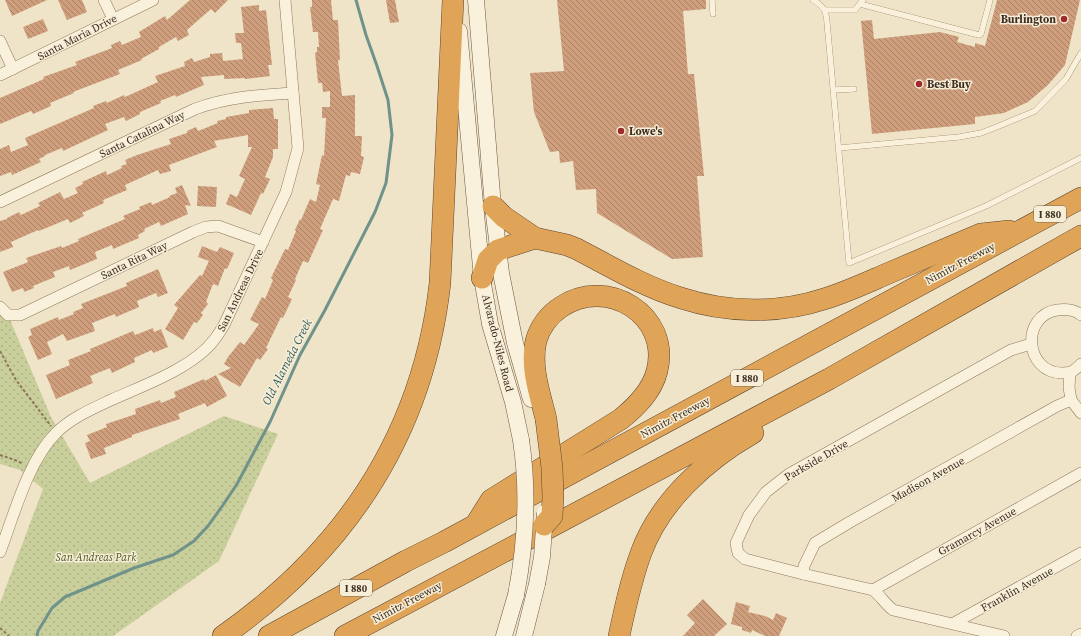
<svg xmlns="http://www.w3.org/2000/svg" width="1081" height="636" viewBox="0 0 1081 636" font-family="'Source Serif 4',serif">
<defs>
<pattern id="grass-dots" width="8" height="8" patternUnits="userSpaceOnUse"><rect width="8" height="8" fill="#c9cf9b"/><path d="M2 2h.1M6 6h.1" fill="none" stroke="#aeb285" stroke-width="1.8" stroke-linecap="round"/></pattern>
<pattern id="building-back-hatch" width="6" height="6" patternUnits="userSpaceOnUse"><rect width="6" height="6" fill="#cf9f7d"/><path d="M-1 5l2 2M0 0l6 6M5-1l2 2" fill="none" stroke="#a98266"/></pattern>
</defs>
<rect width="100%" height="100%" fill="#f0e4c8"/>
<path fill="url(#grass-dots)" d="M 0,307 L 8,315 L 51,417 L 90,483 L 224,416 L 278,434 L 219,561 L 113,636 L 0,636 L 0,603 L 43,489 L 20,470 L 0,464 Z"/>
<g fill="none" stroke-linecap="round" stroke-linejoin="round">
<path stroke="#6f938a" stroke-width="3" d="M 37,636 L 38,631 L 52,608 L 65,597 L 134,568 L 173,555 L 194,541 L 208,526 L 223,505 L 237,484 L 270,422 L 300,355 L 325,310 L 375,212 L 386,183 L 392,135 L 388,100 L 377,66 L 366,35 L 356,0"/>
</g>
<g fill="url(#building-back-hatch)">
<path d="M 5,0 L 47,0 L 12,16 Z"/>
<path d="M 58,0 L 82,0 L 87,12 L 67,20 Z"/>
<path d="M 190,0 L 228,0 L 215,13 L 211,9 L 187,30 L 189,35 L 178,41 L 176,37 L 159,47 L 159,49 L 141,59 L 142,60 L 118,70 L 120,74 L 73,92 L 74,93 L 50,103 L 51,106 L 33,114 L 31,111 L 0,124 L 0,98 L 44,79 L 43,77 L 77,65 L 75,62 L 112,48 L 111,45 L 120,41 L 122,45 L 141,37 L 139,32 L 165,16 L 167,20 Z"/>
<path d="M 312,0 L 331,0 L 333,20 L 338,20 L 340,60 L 338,60 L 342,96 L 355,95 L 355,136 L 362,136 L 361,156 L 364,157 L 360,174 L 351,172 L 350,176 L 346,175 L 339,201 L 333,199 L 320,229 L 323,230 L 308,263 L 303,261 L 295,279 L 296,280 L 288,297 L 292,299 L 283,318 L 281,317 L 266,348 L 268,349 L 260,360 L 257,358 L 240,387 L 218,374 L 231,368 L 224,364 L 228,357 L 240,342 L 244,345 L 259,324 L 250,320 L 262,297 L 265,299 L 273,280 L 271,278 L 285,249 L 288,250 L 296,231 L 295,230 L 300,219 L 301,220 L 310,199 L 316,202 L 320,185 L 316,184 L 322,155 L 324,156 L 326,118 L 322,118 L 322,107 L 330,107 L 330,91 L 323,92 L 322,83 L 318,83 L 315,53 L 317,52 L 317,47 L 319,47 L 318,32 L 313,32 L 310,7 L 312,7 Z"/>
<path d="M 386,0 L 395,0 L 399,22 L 390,23 Z"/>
<path d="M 557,0 L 706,0 L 706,9 L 683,11 L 688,74 L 694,74 L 704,176 L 697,176 L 703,257 L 672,259 L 597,213 L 596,189 L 576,190 L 573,161 L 560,163 L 559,151 L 550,152 L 534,112 L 530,73 L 564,71 Z"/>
<path d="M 997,0 L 1080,0 L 1065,65 L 1048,85 L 1028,102 L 1004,113 L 975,117 L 975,124 L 872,134 L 861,21 L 872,20 L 874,39 L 940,32 L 959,37 L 957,42 L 975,47 L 975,43 L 985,46 Z"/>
<path d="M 259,5 L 259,11 L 266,10 L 272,65 L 268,65 L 270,76 L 245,79 L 245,78 L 224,79 L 224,75 L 201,77 L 204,85 L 176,97 L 175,95 L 160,101 L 161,103 L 140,112 L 140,114 L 126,121 L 124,117 L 105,124 L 108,130 L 63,151 L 62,148 L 45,155 L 45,156 L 39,159 L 41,162 L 12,175 L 11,172 L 0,176 L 0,149 L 9,145 L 11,152 L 28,145 L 25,138 L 94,108 L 93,106 L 106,101 L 107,103 L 124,95 L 125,97 L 158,82 L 155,76 L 185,66 L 184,62 L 192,58 L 194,62 L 210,57 L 210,54 L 222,53 L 223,61 L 243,59 L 241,43 L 236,43 L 235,33 L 244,33 L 241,7 Z"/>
<path d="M 43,19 L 48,31 L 28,39 L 23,27 Z"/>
<path d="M 273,108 L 274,119 L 278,119 L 278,149 L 273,149 L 273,157 L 265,177 L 270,179 L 263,194 L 261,193 L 251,215 L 226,204 L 230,194 L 237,197 L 245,179 L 239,176 L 252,147 L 248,147 L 248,135 L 214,141 L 217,147 L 169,165 L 171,171 L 160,174 L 158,170 L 125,185 L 127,190 L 103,200 L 104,203 L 82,213 L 84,216 L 70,223 L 68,219 L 39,231 L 38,230 L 11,242 L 13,247 L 0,252 L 0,221 L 7,219 L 7,218 L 19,212 L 21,215 L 40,206 L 38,203 L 60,192 L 64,199 L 78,193 L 75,188 L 83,184 L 82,182 L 106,171 L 107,175 L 122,168 L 121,166 L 127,164 L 125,160 L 137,155 L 171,144 L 169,139 L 187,133 L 187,131 L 196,127 L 198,131 L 218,123 L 217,121 L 226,119 L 226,117 L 249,113 L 249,110 Z"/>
<path d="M 182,185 L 191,206 L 185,205 L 188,214 L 161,226 L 159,222 L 144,229 L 145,231 L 138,235 L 139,238 L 113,249 L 112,245 L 95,252 L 97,259 L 70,270 L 69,266 L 53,272 L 55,277 L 33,286 L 34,288 L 24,292 L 23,288 L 12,292 L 3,272 L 28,262 L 26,258 L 61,246 L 62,248 L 79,241 L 78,239 L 125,219 L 123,216 L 140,209 L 139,207 L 151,202 L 152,205 L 170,197 L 169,196 L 177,193 L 175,188 Z"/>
<path d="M 198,186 L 217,187 L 216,207 L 197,206 Z"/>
<path d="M 202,246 L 217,252 L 220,247 L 234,253 L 227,269 L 225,268 L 218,286 L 213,284 L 206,302 L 208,304 L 201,313 L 203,315 L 197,323 L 194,322 L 183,340 L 165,329 L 178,308 L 174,305 L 200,275 L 202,276 L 209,261 L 198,257 Z"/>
<path d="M 158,269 L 168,293 L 158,297 L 156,293 L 137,301 L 139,307 L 116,317 L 115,314 L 92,323 L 95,331 L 67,341 L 63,334 L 47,342 L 52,354 L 38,360 L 28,337 L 32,335 L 30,329 L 58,317 L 59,320 L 74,314 L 73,312 L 83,308 L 81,304 L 127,286 L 126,283 Z"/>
<path d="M 153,328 L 154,332 L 161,329 L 168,347 L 153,353 L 152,350 L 134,358 L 135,362 L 112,373 L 110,368 L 90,376 L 93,383 L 56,399 L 46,375 L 70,365 L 68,360 L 91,351 L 90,349 L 133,331 L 135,335 Z"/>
<path d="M 216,375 L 227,396 L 207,407 L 205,403 L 178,414 L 180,419 L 132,435 L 132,437 L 104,448 L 106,454 L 91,459 L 85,443 L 90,441 L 87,435 L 107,427 L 106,424 L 136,414 L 135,409 L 160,400 L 161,403 L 176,397 L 174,392 L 204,379 L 205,381 Z"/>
<path d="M 703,599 L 727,624 L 714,636 L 683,636 L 695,623 L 687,615 Z"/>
<path d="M 736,602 L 750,606 L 748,612 L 765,616 L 773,620 L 776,613 L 787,618 L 779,636 L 765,636 L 752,630 L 751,633 L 742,630 L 742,627 L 731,624 Z"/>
</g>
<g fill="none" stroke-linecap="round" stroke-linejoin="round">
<g stroke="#8d765c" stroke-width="6">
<g id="service">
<path d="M 712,0 L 713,14"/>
<path d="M 813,0 C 829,9 826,17 828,33 L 849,263 L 986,206 L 1081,158"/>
<path d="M 860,4 L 979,35 L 981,34 L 990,0"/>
<path d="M 825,10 L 855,10 L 863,0"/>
<path d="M 834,90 L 854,89"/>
<path d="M 839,148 L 959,137 L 981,133 L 999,126 L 1035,111 L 1066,79 L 1081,53"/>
</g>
</g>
<g stroke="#8d765c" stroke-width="12">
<g id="minor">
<path d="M 104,0 L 113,19"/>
<path d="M 0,41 L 13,69"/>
<path d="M 0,75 L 153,0"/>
<path d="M 0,202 L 195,109 C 227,97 259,95 293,93"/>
<path d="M 0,307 L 8,315 L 20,315 L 193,232 L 206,227 L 218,226 L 263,242"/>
<path d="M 1081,315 C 1075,310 1065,309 1057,310 C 1020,316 1025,373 1062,373 C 1065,373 1068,373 1071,372 C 1075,370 1078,367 1081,364"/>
<path d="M 1070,373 L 1069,387 L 1071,400 L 1081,413"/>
<path d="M 0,552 C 14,515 28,461 56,433 C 71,418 92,409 111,400 C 142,386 193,368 214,340 C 218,335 221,330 224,325 L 286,192 L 298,148 L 285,0"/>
<path d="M 803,574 L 804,566 L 815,543 L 850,522 L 1057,406 L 1071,400"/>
<path d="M 873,590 L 1081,473"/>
<path d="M 954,623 L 1081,553"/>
<path d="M 1004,636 L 893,610 C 885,604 881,596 873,590 L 803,574 L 745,559 L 738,553 L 736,543 L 749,515 L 766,492 L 789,474 L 1011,350 L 1031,344"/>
<path d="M 1077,636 L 1081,634"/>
</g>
</g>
<g stroke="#6f573f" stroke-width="17">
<g id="secondary">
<path d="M 476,0 L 493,206 L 501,273 L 515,343 L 531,399"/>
<path d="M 459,31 L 482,278 L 490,324 L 513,402 L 521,440"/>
<path d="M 504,636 L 516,595"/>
<path d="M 524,636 L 537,584"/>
</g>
</g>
<g stroke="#5b4430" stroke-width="22">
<g id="motorway">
<path d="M 493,206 L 504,217 L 535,238 L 567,245 L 577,249 C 611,267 645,287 681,298 C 727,313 778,314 824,299 C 847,292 868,282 889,273 C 920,260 951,247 981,234 L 1009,231"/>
<path d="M 482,278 L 488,260 L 498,250 L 535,238"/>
<path d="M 476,524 L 491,500 L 621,419 C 637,406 652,391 657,371 C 671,315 607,276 561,307 C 549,315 540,327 536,341 C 530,367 540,394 546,419"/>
<path d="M 223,636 C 347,549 423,434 440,283 L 453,0"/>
<path d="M 269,636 L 406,561 L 444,542 L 1081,198"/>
<path d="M 345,636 L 829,379 L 1081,236"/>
<path d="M 619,636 C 625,608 631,580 641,553 C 660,501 706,460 753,433"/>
</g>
</g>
<g stroke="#8d765c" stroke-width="2" stroke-dasharray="3 2" stroke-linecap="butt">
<path d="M 0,351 L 16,380 L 51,426"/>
<path d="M 0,455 L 15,460 L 23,464"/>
<path d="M 0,628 L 9,636"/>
</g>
<use href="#service" stroke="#faf1dc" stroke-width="5.5"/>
<use href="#minor" stroke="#faf1dc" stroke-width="11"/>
<use href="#secondary" stroke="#faf1dc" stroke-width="16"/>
<use href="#motorway" stroke="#e0a458" stroke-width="21"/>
<g stroke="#6f573f" stroke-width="17" stroke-linecap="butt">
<g id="secondary-bridge">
<path d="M 537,584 L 542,557 L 545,513"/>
<path d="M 516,595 C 526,543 529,493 521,440"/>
</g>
</g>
<g stroke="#5b4430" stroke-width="22" stroke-linecap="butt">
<path id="motorway-bridge" d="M 544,525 L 552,516 L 553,497 L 552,468 L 546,419"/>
</g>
<use href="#secondary-bridge" stroke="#faf1dc" stroke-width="16"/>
<use href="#motorway-bridge" stroke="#e0a458" stroke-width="21"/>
</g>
<g fill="#9e2a2b" stroke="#f7eed8" stroke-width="1.5">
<circle cx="1064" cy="19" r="4"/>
<circle cx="919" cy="84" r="4"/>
<circle cx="621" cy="131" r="4"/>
</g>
<g text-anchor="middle" stroke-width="3" stroke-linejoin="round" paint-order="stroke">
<g fill="#f7eed8" stroke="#756857" stroke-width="1">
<rect x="1034" y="206" width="32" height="16" rx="3"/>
<rect x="731" y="370" width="32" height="16" rx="3"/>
<rect x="340" y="580" width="32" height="16" rx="3"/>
</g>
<g font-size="10" font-weight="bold" fill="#3d2e20">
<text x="1050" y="218">I 880</text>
<text x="747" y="382">I 880</text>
<text x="356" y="592">I 880</text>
</g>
<g font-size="11" font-weight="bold" fill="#3d2e20" stroke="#f7eed8" text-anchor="start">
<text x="1056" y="23" text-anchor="end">Burlington</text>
<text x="927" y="88">Best Buy</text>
<text x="629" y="135">Lowe's</text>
</g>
<g font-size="11" fill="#3d2e20" stroke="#f7eed8">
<text transform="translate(77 37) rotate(-27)" y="4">Santa Maria Drive</text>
<text transform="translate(142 134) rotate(-26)" y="4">Santa Catalina Way</text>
<text transform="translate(134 260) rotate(-26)" y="4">Santa Rita Way</text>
<text transform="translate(960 263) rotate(-28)" y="4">Nimitz Freeway</text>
<text transform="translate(240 290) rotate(-64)" y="4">San Andreas Drive</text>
<text transform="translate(498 343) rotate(76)" y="4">Alvarado-Niles Road</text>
<text transform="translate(675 417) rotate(-28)" y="4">Nimitz Freeway</text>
<text transform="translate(816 460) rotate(-30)" y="4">Parkside Drive</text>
<text transform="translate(928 479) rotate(-29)" y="4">Madison Avenue</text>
<text transform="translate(977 531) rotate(-29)" y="4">Gramarcy Avenue</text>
<text transform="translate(1017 589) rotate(-29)" y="4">Franklin Avenue</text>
<text transform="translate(407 602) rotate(-28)" y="4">Nimitz Freeway</text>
</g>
<g font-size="11" font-style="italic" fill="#4d5a26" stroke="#f7eed8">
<text x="96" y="561">San Andreas Park</text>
</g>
<g font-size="12" font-style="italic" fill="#2f5d5a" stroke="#f7eed8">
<text transform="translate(287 362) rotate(-63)" y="4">Old Alameda Creek</text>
</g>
</g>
</svg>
